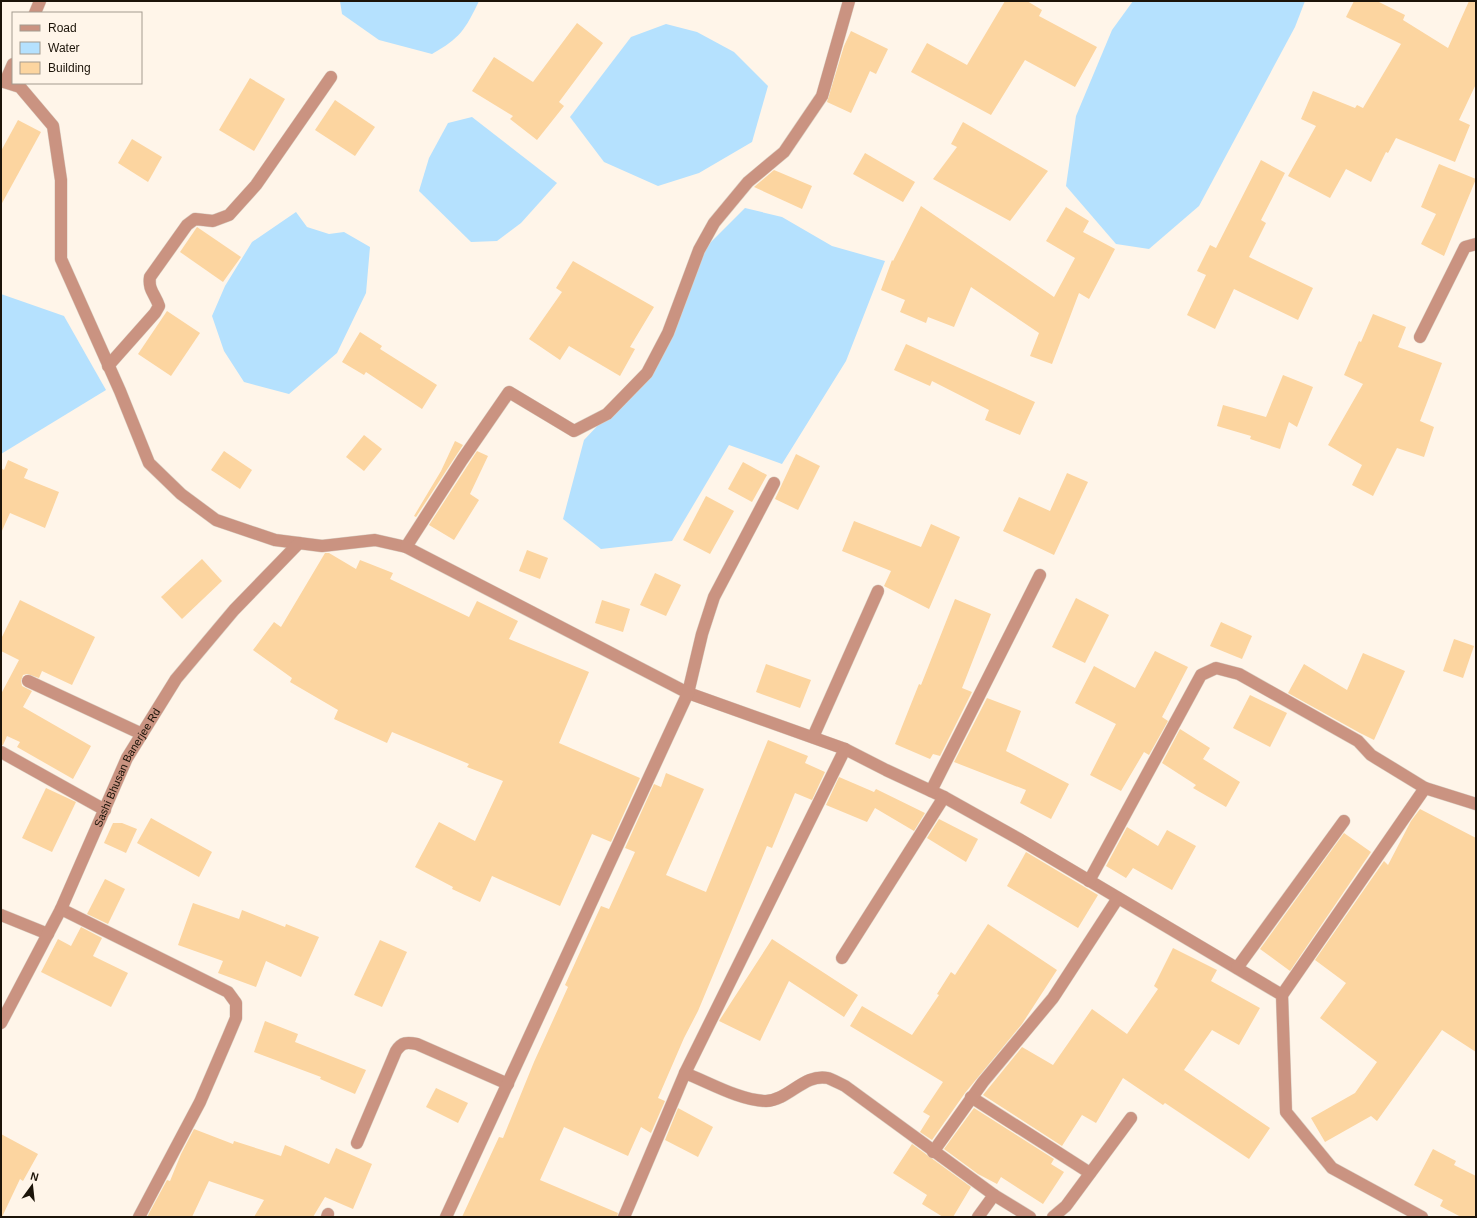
<svg xmlns="http://www.w3.org/2000/svg" width="1477" height="1218" viewBox="0 0 1477 1218" font-family="Helvetica,sans-serif">
<rect width="100%" height="100%" fill="#fff5e9"/>
<g fill="#b5e1fe">
<path d="M 340,1 L 479,1 C 465,30 460,38 432,54 L 379,40 L 342,14 Z"/>
<path d="M 1133,1 L 1305,1 L 1295,27 L 1199,206 L 1149,249 L 1116,244 L 1066,186 L 1076,116 L 1112,30 Z"/>
<path d="M 666,24 L 697,32 L 734,52 L 768,86 L 752,142 L 699,173 L 658,186 L 604,162 L 570,117 L 631,37 Z"/>
<path d="M 472,117 L 557,183 L 521,223 L 497,241 L 471,242 L 419,191 L 429,158 L 448,123 Z"/>
<path d="M 745,208 L 782,217 L 832,246 L 885,261 L 846,361 L 782,464 L 729,445 L 672,541 L 601,549 L 563,519 L 584,440 L 657,363 L 677,293 L 711,242 Z"/>
<path d="M 296,212 L 307,227 L 329,234 L 344,232 L 370,247 L 366,293 L 337,353 L 289,394 L 244,382 L 224,351 L 212,316 L 225,286 L 252,242 Z"/>
<path d="M 1,294 L 64,316 L 106,390 L 1,454 Z"/>
</g>
<g fill="#fcd5a0">
<path d="M 1005,1 L 1027,1 L 1042,10 L 1039,16 L 1097,47 L 1075,87 L 1025,60 L 991,115 L 911,72 L 927,43 L 967,65 Z"/>
<path d="M 1354,1 L 1377,1 L 1405,15 L 1403,20 L 1448,48 L 1469,1 L 1476,1 L 1476,84 L 1459,120 L 1470,125 L 1455,162 L 1396,138 L 1388,153 L 1386,152 L 1371,182 L 1346,169 L 1330,198 L 1288,176 L 1316,126 L 1301,119 L 1313,91 L 1355,108 L 1357,105 L 1363,108 L 1401,44 L 1346,17 Z"/>
<path d="M 577,23 L 603,43 L 559,102 L 564,106 L 537,140 L 510,119 L 513,116 L 472,91 L 494,57 L 533,82 Z"/>
<path d="M 851,31 L 888,49 L 876,74 L 870,71 L 851,113 L 827,102 L 844,46 Z"/>
<path d="M 250,78 L 285,99 L 254,151 L 219,130 Z"/>
<path d="M 335,100 L 375,127 L 355,156 L 315,130 Z"/>
<path d="M 18,120 L 41,132 L 1,205 L 1,151 Z"/>
<path d="M 963,122 L 1048,171 L 1010,221 L 933,179 L 957,147 L 951,144 Z"/>
<path d="M 132,139 L 162,157 L 148,182 L 118,163 Z"/>
<path d="M 865,153 L 915,182 L 903,202 L 853,174 Z"/>
<path d="M 1261,160 L 1285,173 L 1261,220 L 1266,223 L 1249,257 L 1313,288 L 1298,320 L 1234,289 L 1215,329 L 1187,315 L 1206,275 L 1197,271 L 1210,245 L 1216,248 Z"/>
<path d="M 1439,164 L 1476,179 L 1444,256 L 1421,244 L 1436,214 L 1421,207 Z"/>
<path d="M 774,170 L 812,186 L 802,209 L 754,187 Z"/>
<path d="M 921,206 L 1054,297 L 1075,258 L 1046,241 L 1066,207 L 1089,221 L 1083,232 L 1115,249 L 1089,299 L 1079,293 L 1052,364 L 1030,356 L 1039,333 L 971,287 L 954,327 L 928,317 L 926,323 L 900,312 L 905,300 L 881,290 L 892,260 L 893,261 Z"/>
<path d="M 197,227 L 241,257 L 223,282 L 180,252 Z"/>
<path d="M 573,261 L 654,307 L 630,347 L 635,349 L 620,376 L 569,346 L 560,360 L 529,339 L 562,292 L 556,288 Z"/>
<path d="M 167,311 L 200,333 L 171,376 L 138,354 Z"/>
<path d="M 1373,314 L 1406,327 L 1398,347 L 1442,363 L 1420,421 L 1434,427 L 1424,457 L 1397,448 L 1373,496 L 1352,485 L 1362,465 L 1328,445 L 1363,384 L 1344,375 L 1359,341 L 1361,342 Z"/>
<path d="M 360,332 L 382,346 L 380,349 L 437,385 L 422,409 L 366,372 L 364,375 L 342,362 Z"/>
<path d="M 906,344 L 1035,402 L 1020,435 L 985,420 L 989,410 L 932,381 L 930,386 L 894,370 Z"/>
<path d="M 1283,375 L 1313,387 L 1297,427 L 1289,422 L 1280,449 L 1250,439 L 1251,436 L 1217,426 L 1223,405 L 1266,417 Z"/>
<path d="M 364,435 L 382,449 L 364,471 L 346,457 Z"/>
<path d="M 455,441 L 463,445 L 416,517 L 414,516 L 441,471 Z"/>
<path d="M 224,451 L 252,470 L 240,489 L 211,470 Z"/>
<path d="M 477,451 L 488,456 L 470,494 L 479,500 L 454,540 L 429,525 Z"/>
<path d="M 796,454 L 820,466 L 798,510 L 775,499 Z"/>
<path d="M 8,460 L 28,469 L 24,478 L 59,492 L 45,528 L 10,513 L 1,533 L 1,468 L 4,470 Z"/>
<path d="M 743,462 L 767,475 L 752,502 L 728,489 Z"/>
<path d="M 1067,473 L 1088,482 L 1054,555 L 1003,531 L 1019,497 L 1050,511 Z"/>
<path d="M 706,496 L 734,511 L 710,554 L 683,540 Z"/>
<path d="M 854,521 L 921,547 L 931,524 L 960,537 L 929,609 L 884,586 L 891,571 L 842,551 Z"/>
<path d="M 527,550 L 548,558 L 540,579 L 519,571 Z"/>
<path d="M 325,553 L 329,553 L 356,569 L 360,560 L 393,573 L 390,579 L 469,617 L 477,601 L 518,621 L 509,639 L 589,672 L 559,743 L 640,778 L 611,842 L 592,834 L 560,906 L 492,876 L 480,902 L 452,889 L 453,887 L 415,867 L 439,822 L 475,841 L 503,781 L 467,767 L 469,764 L 392,732 L 387,743 L 334,719 L 338,710 L 290,682 L 292,678 L 253,650 L 274,622 L 281,627 Z"/>
<path d="M 202,559 L 222,581 L 182,619 L 161,597 Z"/>
<path d="M 655,573 L 681,585 L 666,616 L 640,605 Z"/>
<path d="M 1076,598 L 1109,615 L 1085,663 L 1052,647 Z"/>
<path d="M 955,599 L 991,614 L 962,688 L 972,692 L 940,756 L 933,754 L 930,759 L 895,744 L 919,684 L 921,685 Z"/>
<path d="M 20,600 L 95,637 L 72,685 L 42,671 L 39,678 L 27,674 L 23,675 L 21,681 L 22,686 L 32,691 L 23,707 L 91,746 L 73,779 L 17,747 L 20,742 L 7,736 L 3,745 L 1,745 L 1,694 L 19,660 L 1,651 L 1,639 Z"/>
<path d="M 602,600 L 630,609 L 623,632 L 595,623 Z"/>
<path d="M 1221,622 L 1252,636 L 1242,659 L 1210,646 Z"/>
<path d="M 1454,639 L 1474,646 L 1463,678 L 1443,671 Z"/>
<path d="M 1155,651 L 1188,667 L 1162,717 L 1168,721 L 1149,755 L 1144,752 L 1121,791 L 1090,775 L 1116,724 L 1075,703 L 1094,666 L 1135,688 Z"/>
<path d="M 1363,653 L 1405,671 L 1374,740 L 1360,733 L 1288,693 L 1304,664 L 1347,690 Z"/>
<path d="M 766,664 L 811,680 L 800,708 L 756,692 Z"/>
<path d="M 1250,695 L 1287,713 L 1270,747 L 1233,728 Z"/>
<path d="M 987,698 L 1021,711 L 1006,751 L 1069,784 L 1051,819 L 1020,803 L 1026,790 L 954,762 Z"/>
<path d="M 1180,729 L 1210,748 L 1203,759 L 1240,782 L 1226,807 L 1193,788 L 1196,785 L 1162,763 Z"/>
<path d="M 768,740 L 808,756 L 805,763 L 825,772 L 812,800 L 795,793 L 772,848 L 767,846 L 698,1011 L 684,1038 L 658,1098 L 665,1101 L 651,1133 L 641,1127 L 628,1156 L 564,1127 L 540,1180 L 618,1213 L 617,1217 L 462,1217 L 499,1137 L 503,1138 L 534,1062 L 568,987 L 565,985 L 601,906 L 609,909 L 635,852 L 625,848 L 654,784 L 661,787 L 666,773 L 704,789 L 666,875 L 706,892 Z"/>
<path d="M 839,777 L 874,792 L 876,789 L 925,813 L 914,831 L 875,808 L 867,822 L 826,805 Z"/>
<path d="M 46,788 L 76,802 L 52,852 L 22,838 Z"/>
<path d="M 1420,809 L 1476,838 L 1476,1052 L 1442,1030 L 1377,1121 L 1371,1116 L 1325,1142 L 1311,1118 L 1355,1093 L 1377,1062 L 1320,1018 L 1346,983 L 1315,960 L 1384,861 L 1388,865 L 1411,821 Z"/>
<path d="M 151,818 L 212,852 L 199,877 L 137,843 Z"/>
<path d="M 939,819 L 978,839 L 966,862 L 927,838 Z"/>
<path d="M 113,823 L 122,823 L 137,829 L 126,853 L 104,843 Z"/>
<path d="M 1127,827 L 1158,846 L 1167,830 L 1196,846 L 1172,890 L 1133,868 L 1126,878 L 1106,866 Z"/>
<path d="M 1344,833 L 1371,852 L 1290,971 L 1260,949 Z"/>
<path d="M 1026,852 L 1098,895 L 1078,928 L 1007,886 Z"/>
<path d="M 105,879 L 125,889 L 108,924 L 87,914 Z"/>
<path d="M 193,903 L 239,919 L 242,910 L 285,927 L 286,924 L 319,937 L 301,977 L 266,961 L 256,987 L 218,973 L 223,961 L 178,945 Z"/>
<path d="M 988,924 L 1057,970 L 1022,1024 L 965,1093 L 932,1140 L 920,1132 L 930,1116 L 923,1112 L 943,1082 L 850,1026 L 862,1006 L 912,1035 L 939,995 L 937,994 L 951,972 L 955,975 Z"/>
<path d="M 81,927 L 102,938 L 93,956 L 128,973 L 111,1007 L 41,972 L 58,939 L 71,946 Z"/>
<path d="M 772,939 L 858,995 L 844,1017 L 789,981 L 760,1041 L 719,1021 Z"/>
<path d="M 380,940 L 407,952 L 382,1007 L 354,995 Z"/>
<path d="M 1173,948 L 1217,970 L 1211,981 L 1260,1008 L 1239,1045 L 1212,1030 L 1184,1070 L 1270,1128 L 1249,1159 L 1165,1103 L 1163,1105 L 1123,1078 L 1096,1123 L 1082,1115 L 1062,1146 L 983,1095 L 1022,1047 L 1053,1065 L 1092,1009 L 1127,1034 L 1158,989 L 1154,986 Z"/>
<path d="M 265,1021 L 298,1034 L 295,1042 L 366,1070 L 355,1094 L 320,1079 L 321,1077 L 254,1052 Z"/>
<path d="M 436,1088 L 468,1103 L 458,1123 L 426,1107 Z"/>
<path d="M 678,1108 L 713,1127 L 698,1157 L 665,1140 Z"/>
<path d="M 974,1108 L 1054,1159 L 1051,1164 L 1064,1172 L 1043,1204 L 1001,1177 L 997,1184 L 978,1174 L 944,1149 Z"/>
<path d="M 194,1129 L 233,1144 L 234,1141 L 281,1156 L 285,1145 L 329,1164 L 336,1148 L 372,1164 L 353,1209 L 325,1197 L 313,1217 L 254,1217 L 264,1200 L 209,1181 L 192,1217 L 147,1217 L 167,1180 L 170,1181 L 181,1154 Z"/>
<path d="M 1,1134 L 38,1154 L 23,1181 L 20,1179 L 2,1217 Z"/>
<path d="M 912,1144 L 971,1187 L 953,1217 L 943,1217 L 922,1204 L 927,1195 L 893,1173 Z"/>
<path d="M 1433,1149 L 1456,1161 L 1454,1165 L 1476,1176 L 1476,1217 L 1461,1217 L 1440,1206 L 1443,1200 L 1414,1185 Z"/>
</g>
<g fill="none" stroke-linecap="round" stroke-linejoin="round">
<g stroke="#dbd1c5" stroke-width="13">
<g id="minor">
<path d="M 35,13 L 40,1"/>
<path d="M 1,81 L 20,87 L 53,126 L 61,180 L 61,259 L 120,391 L 149,463 L 181,494 L 216,520 L 275,540 L 322,546 L 375,540 L 406,547 L 688,693 L 845,749 L 886,770 L 944,797 L 1019,839 L 1282,995 L 1286,1112 L 1332,1168 L 1422,1217"/>
<path d="M 5,82 L 13,64"/>
<path d="M 1420,337 L 1465,247 L 1476,244"/>
<path d="M 108,366 L 155,313 L 159,306 C 155,294 148,290 150,277 L 187,225 L 195,219 L 213,221 L 229,215 L 256,185 L 331,77"/>
<path d="M 406,547 L 462,460 L 509,392 L 574,431 L 607,414 L 647,373 L 668,333 L 699,250 L 714,223 L 748,182 L 784,152 L 822,96 L 849,1"/>
<path d="M 28,681 L 142,734"/>
<path d="M 813,737 L 878,591"/>
<path d="M 1,752 L 105,810"/>
<path d="M 931,791 L 1040,575"/>
<path d="M 1089,881 L 1201,675 L 1216,668 L 1239,674 L 1358,741 L 1371,755 L 1425,788"/>
<path d="M 61,909 L 228,992 L 236,1003 L 236,1018 L 228,1037 L 200,1102 L 139,1217"/>
<path d="M 1,915 L 48,934"/>
<path d="M 842,958 L 944,797"/>
<path d="M 1237,968 L 1344,821"/>
<path d="M 1282,995 L 1425,788 L 1476,804"/>
<path id="s1" d="M 1,1023 L 61,909 L 127,758 L 176,679 L 234,610 L 299,543"/>
<path d="M 685,1073 C 708,1082 741,1101 766,1101 C 789,1100 804,1073 828,1078 C 833,1080 839,1083 845,1086 L 994,1195"/>
<path d="M 971,1097 L 1090,1173"/>
<path d="M 357,1143 L 396,1051 C 402,1042 407,1042 417,1044 L 508,1084"/>
<path d="M 933,1152 L 983,1082 L 1053,998 L 1118,898"/>
<path d="M 327,1217 L 328,1214"/>
<path d="M 446,1217 L 688,693 L 702,634 L 714,597 L 774,483"/>
<path d="M 624,1217 L 685,1073 L 845,749"/>
<path d="M 978,1217 L 994,1195 L 1030,1217"/>
<path d="M 1053,1217 L 1066,1206 L 1131,1118"/>
</g>
</g>
<use href="#minor" stroke="#ca9381" stroke-width="12"/>
</g>
<g text-anchor="middle" stroke-width="4" stroke-linejoin="round" paint-order="stroke">
<g font-size="11" fill="#1c1409" stroke="#fff5e9">
<text dy="4" stroke="none"><textPath href="#s1" startOffset="285">Sashi Bhusan Banerjee Rd</textPath></text>
</g>
</g>
<rect width="1477" height="1218" fill="none" stroke="#1c1409" stroke-width="4"/>
<rect x="12" y="12" width="130" height="72" fill="#fff5e9" stroke="#a49b8f"/>
<rect x="20" y="25" width="20" height="6" fill="#ca9381" stroke="#a49b8f"/>
<text x="48" y="32" font-size="12" fill="#1c1409">Road</text>
<rect x="20" y="42" width="20" height="12" fill="#b5e1fe" stroke="#a49b8f"/>
<text x="48" y="52" font-size="12" fill="#1c1409">Water</text>
<rect x="20" y="62" width="20" height="12" fill="#fcd5a0" stroke="#a49b8f"/>
<text x="48" y="72" font-size="12" fill="#1c1409">Building</text>
<g transform="translate(32 1186) rotate(15)" stroke="#fff5e9" stroke-width="3" paint-order="stroke">
<path d="M0-3L7 15L0 10L-7 15Z" fill="#1c1409"/>
<text y="-6" font-size="11" font-weight="bold" text-anchor="middle" fill="#1c1409">N</text>
</g>
</svg>
